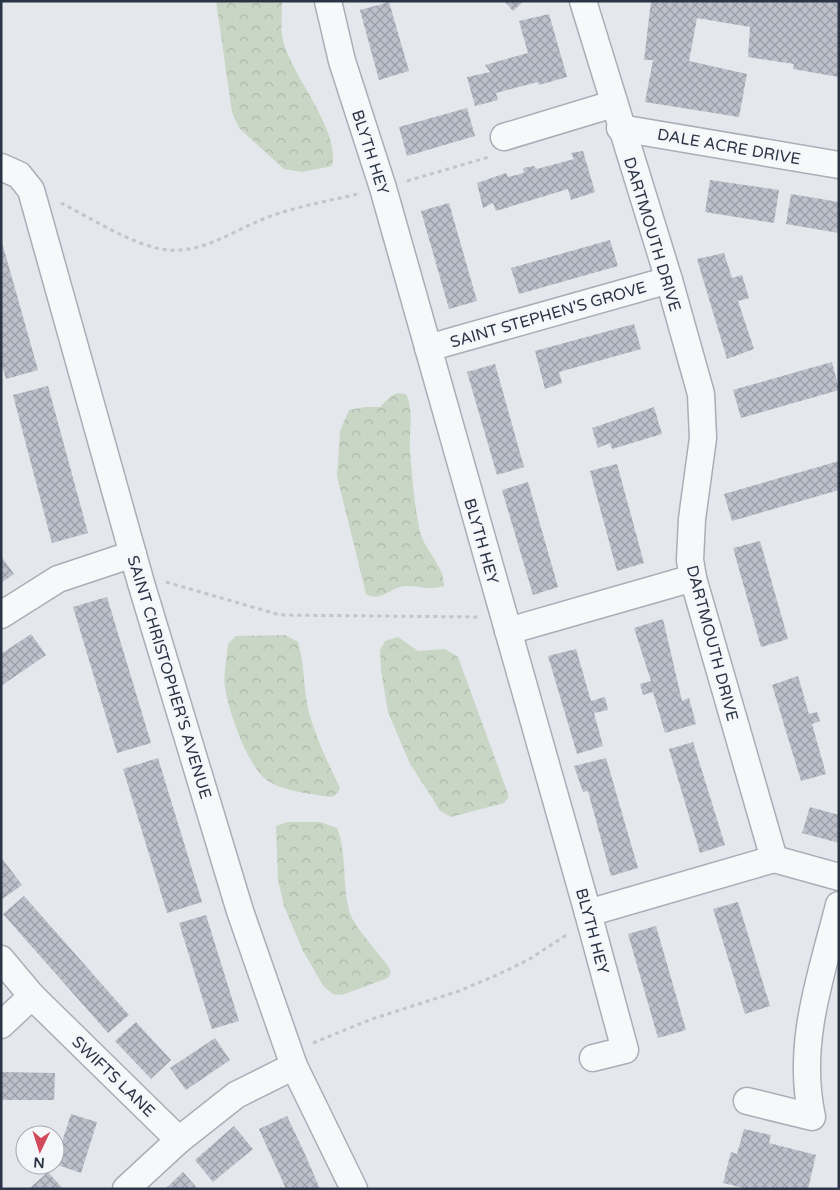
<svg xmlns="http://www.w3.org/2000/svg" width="840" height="1190" viewBox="0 0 840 1190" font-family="'Varela Round',sans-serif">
<defs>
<pattern id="forest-crowns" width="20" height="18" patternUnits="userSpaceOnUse" patternTransform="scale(1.25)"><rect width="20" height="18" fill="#c9d6c5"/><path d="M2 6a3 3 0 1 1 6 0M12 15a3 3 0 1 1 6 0" fill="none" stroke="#adb8ab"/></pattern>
<pattern id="building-cross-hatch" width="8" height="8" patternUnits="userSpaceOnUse" patternTransform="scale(1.25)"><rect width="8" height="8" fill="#bbc0ca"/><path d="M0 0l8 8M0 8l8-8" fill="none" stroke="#989da6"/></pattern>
</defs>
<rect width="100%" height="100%" fill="#e4e7ec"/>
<g fill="url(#forest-crowns)">
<path d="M 216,1 L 282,1 C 282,13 281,25 282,36 C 288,73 341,128 332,166 L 302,172 L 284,169 L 239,128 L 232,112 Z"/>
<path d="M 397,393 L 406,394 C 414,410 409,432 410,451 C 412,476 414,502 419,527 C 422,549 445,565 444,586 C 427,591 420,585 404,586 C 391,587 380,603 366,594 L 337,476 L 340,431 L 349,410 L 365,407 L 380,407 L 391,396 Z"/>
<path d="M 285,635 L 298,642 C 305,665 303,689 309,712 C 316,738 328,763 340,788 L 338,793 L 332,797 C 311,794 286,792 268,781 C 248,768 228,710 225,687 C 223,674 227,658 228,644 L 236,636 Z"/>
<path d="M 398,637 L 418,651 L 445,649 L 458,657 L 508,794 L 508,798 L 504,803 L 451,817 L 439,810 L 433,799 L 410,764 L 388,712 L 381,670 L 380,650 L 385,641 Z"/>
<path d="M 287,822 L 320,822 L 337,828 C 348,856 341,887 351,916 C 356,928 379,954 388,966 L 391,972 L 388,978 L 342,995 L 333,994 L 324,987 L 303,951 L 284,906 L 278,880 L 276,826 Z"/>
</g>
<g fill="url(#building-cross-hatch)">
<path d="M 504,1 L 524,1 L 513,11 Z"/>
<path d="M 651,1 L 839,1 L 839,77 L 793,69 L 794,64 L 748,57 L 750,27 L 697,18 L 689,61 L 747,74 L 739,117 L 645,102 L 653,60 L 644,60 Z"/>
<path d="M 389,2 L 409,71 L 379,80 L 360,10 Z"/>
<path d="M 549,14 L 567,77 L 539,85 L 538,82 L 496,93 L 498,100 L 475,106 L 467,77 L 490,72 L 485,65 L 528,53 L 519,21 Z"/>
<path d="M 467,108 L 475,136 L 407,156 L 399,127 Z"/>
<path d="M 583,151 L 595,192 L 571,200 L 568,189 L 496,211 L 493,203 L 483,208 L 477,183 L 506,173 L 508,177 L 524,173 L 523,168 L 534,166 L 537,169 L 574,159 L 571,153 Z"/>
<path d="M 710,180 L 779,190 L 774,223 L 705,212 Z"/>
<path d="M 791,194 L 839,202 L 839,233 L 786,224 Z"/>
<path d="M 449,203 L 477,301 L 449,309 L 421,211 Z"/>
<path d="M 1,239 L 38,370 L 6,379 L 1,363 Z"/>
<path d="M 610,240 L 618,266 L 519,294 L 511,268 Z"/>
<path d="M 724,253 L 732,278 L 742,275 L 749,298 L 738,301 L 754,349 L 727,359 L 697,259 Z"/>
<path d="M 634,324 L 641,349 L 559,372 L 562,383 L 545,389 L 535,351 Z"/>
<path d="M 832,362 L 839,390 L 741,418 L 733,390 Z"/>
<path d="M 495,364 L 524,467 L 497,475 L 467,372 Z"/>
<path d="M 48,386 L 88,533 L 52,543 L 13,395 Z"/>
<path d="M 654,407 L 662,434 L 612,449 L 610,443 L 598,448 L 592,428 Z"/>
<path d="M 839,461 L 839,490 L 732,521 L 724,494 Z"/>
<path d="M 617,464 L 644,563 L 617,571 L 590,471 Z"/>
<path d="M 528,482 L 558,587 L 533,595 L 502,490 Z"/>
<path d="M 760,541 L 788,639 L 761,647 L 733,548 Z"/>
<path d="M 1,556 L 14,574 L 1,583 Z"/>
<path d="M 107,597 L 151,743 L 117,753 L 73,607 Z"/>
<path d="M 663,619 L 682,701 L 689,698 L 696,724 L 665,733 L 653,692 L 643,695 L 640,684 L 651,681 L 634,628 Z"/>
<path d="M 31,634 L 46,655 L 1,686 L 1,654 Z"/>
<path d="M 576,649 L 591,701 L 605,697 L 608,710 L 594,713 L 603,746 L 577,754 L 548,656 Z"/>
<path d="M 798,676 L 809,714 L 817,712 L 820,721 L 812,724 L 826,774 L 801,781 L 772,685 Z"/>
<path d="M 693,742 L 725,845 L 700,853 L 669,749 Z"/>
<path d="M 158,758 L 202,902 L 167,913 L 123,769 Z"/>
<path d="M 606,758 L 638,868 L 611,876 L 588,791 L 583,792 L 574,766 Z"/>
<path d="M 810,807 L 839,815 L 839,843 L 802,833 Z"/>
<path d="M 1,857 L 22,885 L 1,900 Z"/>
<path d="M 24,896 L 129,1015 L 108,1033 L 3,914 Z"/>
<path d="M 738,902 L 770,1006 L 745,1014 L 713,909 Z"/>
<path d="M 206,915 L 239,1021 L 212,1029 L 179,923 Z"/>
<path d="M 656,926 L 686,1030 L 658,1038 L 628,934 Z"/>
<path d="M 136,1022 L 171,1060 L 151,1079 L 115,1041 Z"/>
<path d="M 215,1038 L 230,1060 L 186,1090 L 170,1068 Z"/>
<path d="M 1,1072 L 55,1073 L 54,1100 L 1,1100 Z"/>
<path d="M 71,1114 L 97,1122 L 81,1173 L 55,1164 Z"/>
<path d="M 287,1116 L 304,1152 L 320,1189 L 286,1189 L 259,1129 Z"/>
<path d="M 234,1126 L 253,1149 L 213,1182 L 195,1160 Z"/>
<path d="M 744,1129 L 771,1135 L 769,1143 L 816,1155 L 808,1189 L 748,1189 L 723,1183 L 731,1152 L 737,1154 Z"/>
<path d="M 48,1172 L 63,1189 L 30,1189 L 32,1186 Z"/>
<path d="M 183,1172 L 198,1189 L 165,1189 Z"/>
</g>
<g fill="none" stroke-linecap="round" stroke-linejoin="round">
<g stroke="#a9aeb7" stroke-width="29">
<g id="minor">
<path d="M 328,1 L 342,61 L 383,188 L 588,913 L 625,1050 L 593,1058"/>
<path d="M 583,1 L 669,280 L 701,394 L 703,438 L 692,519 L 690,560 L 693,578 L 774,859"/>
<path d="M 620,128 L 839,165"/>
<path d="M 504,137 L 613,104"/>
<path d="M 1,167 L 19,175 L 31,190 L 141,583 L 240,911 L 294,1066 L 354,1189"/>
<path d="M 428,348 L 669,280"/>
<path d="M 1,615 L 58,579 L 133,554"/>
<path d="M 508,631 L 693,578"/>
<path d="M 774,859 L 839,877"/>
<path d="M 588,913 L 774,859"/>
<path d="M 1,959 L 32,996 L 179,1140 L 126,1189"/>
<path d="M 1,1025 L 32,996"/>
<path d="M 747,1101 L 812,1117 C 796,1044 821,976 839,905"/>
<path d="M 179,1140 L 236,1095 L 294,1066"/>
</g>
</g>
<g stroke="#c2c5cb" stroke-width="3" stroke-dasharray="4 4" stroke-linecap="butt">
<path d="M 407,181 L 489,157"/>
<path d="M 61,203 C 91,218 129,243 161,249 C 204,257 241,224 280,213 C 305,205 332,200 358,194"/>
<path d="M 166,582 L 280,615 L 478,617"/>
<path d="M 313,1043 L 372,1019 L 459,991 L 497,975 L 528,960 L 568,934"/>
</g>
<use href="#minor" stroke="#f7f8fa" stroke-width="26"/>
</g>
<g text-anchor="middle" stroke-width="5" stroke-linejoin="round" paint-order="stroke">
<g font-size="16" fill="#2b3445" stroke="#f4f6f9">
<text transform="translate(729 146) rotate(10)" y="6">DALE ACRE DRIVE</text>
<text transform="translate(371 152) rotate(72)" y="6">BLYTH HEY</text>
<text transform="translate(653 234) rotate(73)" y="6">DARTMOUTH DRIVE</text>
<text transform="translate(548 314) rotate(-16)" y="6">SAINT STEPHEN'S GROVE</text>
<text transform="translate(482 541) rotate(74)" y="6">BLYTH HEY</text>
<text transform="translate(713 643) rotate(75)" y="6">DARTMOUTH DRIVE</text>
<text transform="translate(170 677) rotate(73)" y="6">SAINT CHRISTOPHER'S AVENUE</text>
<text transform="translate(593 931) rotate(75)" y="6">BLYTH HEY</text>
<text transform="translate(114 1076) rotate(44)" y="6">SWIFTS LANE</text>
</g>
</g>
<rect width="840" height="1190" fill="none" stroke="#2b3445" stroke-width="5"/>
<g transform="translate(40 1150) rotate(184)"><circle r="24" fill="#f4f6f9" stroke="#a4a8b1"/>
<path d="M0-4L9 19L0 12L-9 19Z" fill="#d1495b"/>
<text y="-8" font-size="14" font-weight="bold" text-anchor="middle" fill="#2b3445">N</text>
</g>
</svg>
